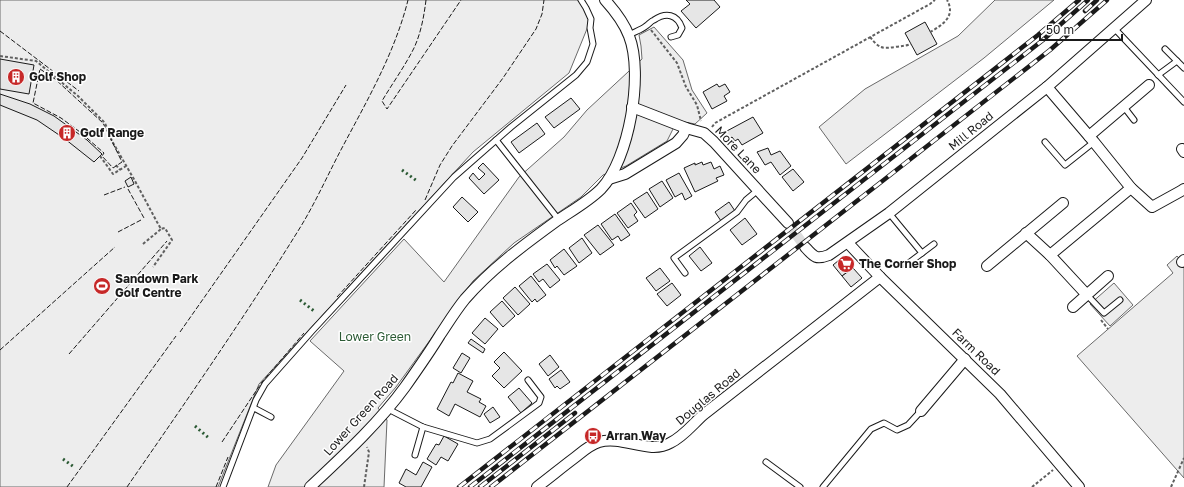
<svg xmlns="http://www.w3.org/2000/svg" width="1184" height="487" viewBox="0 0 1184 487" font-family="'Golos Text',sans-serif">
<rect width="100%" height="100%" fill="#fff"/>
<g fill="#ededed" stroke="#6a6a6a">
<path d="M 0,0 L 582,0 L 591,19 L 569,73 L 473,152 L 259,384 L 218,487 L 0,487 Z"/>
<path d="M 995,0 L 1054,0 L 984,58 L 846,164 L 819,127 L 865,89 L 958,36 Z"/>
<path d="M 654,27 L 683,60 L 692,90 L 707,113 L 695,124 L 680,121 L 673,129 L 667,141 L 626,166 L 603,175 L 581,197 L 514,243 L 473,281 L 396,387 L 378,408 L 387,420 L 384,487 L 268,487 L 276,465 L 344,371 L 310,341 L 404,239 L 444,282 L 519,177 L 564,137 L 587,110 L 642,59 L 641,46 L 639,35 Z"/>
<path d="M 1177,256 L 1184,264 L 1184,478 L 1077,356 L 1173,273 L 1167,265 Z"/>
<path d="M 1114,283 L 1133,305 L 1110,326 L 1090,304 Z"/>
</g>
<g fill="#e6e6e6" stroke="#1a1a1a">
<path d="M 686,0 L 714,0 L 720,7 L 696,28 L 681,11 L 690,4 Z"/>
<path d="M 925,22 L 937,44 L 917,55 L 905,33 Z"/>
<path d="M 0,59 L 34,65 L 29,94 L 0,89 Z"/>
<path d="M 717,84 L 719,87 L 725,84 L 730,92 L 724,96 L 727,101 L 712,109 L 703,92 Z"/>
<path d="M 0,94 L 30,104 L 54,116 L 87,140 L 102,154 L 94,162 L 65,139 L 37,120 L 0,105 Z"/>
<path d="M 571,98 L 580,109 L 554,128 L 545,117 Z"/>
<path d="M 753,117 L 763,133 L 742,145 L 738,139 L 735,141 L 732,137 L 729,139 L 725,132 Z"/>
<path d="M 537,123 L 545,134 L 519,153 L 511,142 Z"/>
<path d="M 768,148 L 771,155 L 780,151 L 791,166 L 780,175 L 771,162 L 765,165 L 757,152 Z"/>
<path d="M 702,162 L 703,165 L 711,162 L 714,169 L 720,166 L 724,175 L 716,178 L 718,181 L 695,192 L 684,168 L 695,163 L 695,165 Z"/>
<path d="M 483,163 L 499,180 L 484,194 L 469,178 L 473,173 L 479,180 L 485,174 L 478,168 Z"/>
<path d="M 793,169 L 804,182 L 793,191 L 782,177 Z"/>
<path d="M 679,173 L 692,196 L 685,200 L 682,193 L 675,197 L 666,180 Z"/>
<path d="M 131,177 L 134,184 L 128,187 L 125,181 Z"/>
<path d="M 662,181 L 673,198 L 660,207 L 649,189 Z"/>
<path d="M 647,192 L 658,209 L 645,218 L 633,201 Z"/>
<path d="M 462,197 L 478,212 L 468,222 L 453,207 Z"/>
<path d="M 729,202 L 735,211 L 721,221 L 715,212 Z"/>
<path d="M 631,203 L 637,212 L 634,215 L 638,221 L 628,228 L 617,213 Z"/>
<path d="M 615,214 L 630,235 L 621,241 L 618,236 L 612,240 L 601,224 Z"/>
<path d="M 745,218 L 757,234 L 742,245 L 730,230 Z"/>
<path d="M 598,225 L 614,245 L 600,255 L 584,235 Z"/>
<path d="M 582,238 L 592,253 L 579,263 L 569,248 Z"/>
<path d="M 700,247 L 712,263 L 701,271 L 689,256 Z"/>
<path d="M 564,249 L 577,266 L 564,275 L 557,266 L 555,268 L 550,260 Z"/>
<path d="M 844,256 L 853,268 L 842,276 L 833,265 Z"/>
<path d="M 547,264 L 560,280 L 550,288 L 543,279 L 539,282 L 533,274 Z"/>
<path d="M 660,268 L 670,281 L 656,291 L 646,278 Z"/>
<path d="M 853,268 L 862,278 L 851,287 L 842,276 Z"/>
<path d="M 531,276 L 546,295 L 537,302 L 535,299 L 532,302 L 519,286 Z"/>
<path d="M 672,283 L 681,295 L 667,306 L 657,294 Z"/>
<path d="M 515,287 L 530,304 L 518,315 L 503,298 Z"/>
<path d="M 502,301 L 515,316 L 503,327 L 490,312 Z"/>
<path d="M 485,318 L 498,329 L 485,344 L 472,333 Z"/>
<path d="M 471,339 L 485,349 L 483,353 L 468,343 Z"/>
<path d="M 504,352 L 522,371 L 504,388 L 492,376 L 500,368 L 494,362 Z"/>
<path d="M 462,353 L 470,358 L 461,373 L 453,368 Z"/>
<path d="M 550,355 L 559,367 L 548,376 L 539,364 Z"/>
<path d="M 561,370 L 570,382 L 560,389 L 557,386 L 555,388 L 549,379 Z"/>
<path d="M 458,373 L 473,381 L 467,392 L 481,399 L 479,402 L 486,406 L 480,417 L 455,404 L 449,416 L 437,409 L 451,382 L 453,383 Z"/>
<path d="M 519,388 L 532,403 L 521,413 L 508,397 Z"/>
<path d="M 493,407 L 500,417 L 490,423 L 484,414 Z"/>
<path d="M 444,436 L 458,444 L 448,461 L 441,457 L 436,465 L 427,459 L 436,444 L 439,445 Z"/>
<path d="M 423,462 L 432,467 L 421,487 L 406,487 L 399,483 L 406,469 L 416,475 Z"/>
</g>
<g fill="none" stroke-linecap="round" stroke-linejoin="round">
<path stroke="#ddd" stroke-width="10" stroke-dasharray="10 5" stroke-linecap="butt" d="M 788,223 L 805,247"/>
<g stroke="#1a1a1a" stroke-width="7">
<g id="service">
<path d="M 1114,28 L 1184,102"/>
<path d="M 629,35 C 634,32 641,30 646,26 C 649,24 651,21 654,20 C 666,12 677,14 682,28 L 678,35 L 671,37"/>
<path d="M 1177,61 L 1184,68"/>
<path d="M 1158,75 L 1177,61 L 1165,49"/>
<path d="M 1124,107 L 1134,120"/>
<path d="M 496,140 L 559,220"/>
<path d="M 1045,142 L 1065,165 L 1094,142"/>
<path d="M 889,213 L 922,253"/>
<path d="M 906,265 L 934,244"/>
<path d="M 685,273 L 674,258 L 737,212 L 746,200 L 758,190"/>
<path d="M 1087,295 L 1104,313 L 1120,300"/>
<path d="M 254,408 L 271,417"/>
<path d="M 388,409 L 423,427 L 477,443 L 490,439 L 539,403 L 541,397 L 528,380"/>
<path d="M 415,455 L 423,427"/>
<path d="M 766,462 L 800,487"/>
<path d="M 223,487 L 256,400 L 265,384 L 312,331 L 454,177 L 511,127 L 576,75 L 587,62 L 593,44 L 590,28 L 591,19 L 586,8 L 581,0"/>
<path d="M 823,487 L 871,429 L 884,423 L 897,430 L 908,425 L 921,411"/>
</g>
</g>
<g stroke="#1a1a1a" stroke-width="12">
<g id="minor">
<path d="M 1047,87 L 1094,142 L 1131,188 L 1152,207 L 1181,191 L 1184,189"/>
<path d="M 632,107 L 686,128 L 704,133 L 714,142 L 788,223"/>
<path d="M 1089,136 L 1149,85"/>
<path d="M 1182,149 L 1184,152"/>
<path d="M 609,179 L 625,174 L 676,143 L 683,135 L 686,128"/>
<path d="M 1026,233 L 1050,255 L 1087,295"/>
<path d="M 848,243 L 880,277 L 1000,394 L 1079,487"/>
<path d="M 805,247 C 814,257 816,260 829,255 L 889,213 L 1047,87 L 1146,0"/>
<path d="M 1050,255 L 1131,188"/>
<path d="M 1182,262 L 1184,260"/>
<path d="M 987,266 L 1063,203"/>
<path d="M 1073,307 L 1108,276"/>
<path d="M 921,411 L 965,359"/>
<path d="M 310,487 C 343,456 378,424 405,387 C 417,370 429,353 440,335 C 448,323 456,310 465,299 C 492,268 525,244 558,220 C 573,210 589,201 601,189 C 629,160 644,74 629,36 C 624,23 615,11 605,0"/>
<path d="M 537,487 C 549,478 561,468 573,459 C 581,453 589,445 599,442 C 622,435 649,455 670,443 C 683,437 692,425 703,415 L 880,277"/>
</g>
</g>
<g stroke="#5f5f5f" stroke-width="2" stroke-dasharray="3 2" stroke-linecap="butt">
<path d="M 651,30 L 655,35 L 677,63 L 686,87 L 697,105 L 701,121"/>
<path d="M 930,32 C 943,25 956,16 947,0"/>
<path d="M 870,37 C 879,48 881,49 895,47 C 901,46 906,46 911,44"/>
<path d="M 0,56 L 36,61 L 78,96 L 105,123 L 112,141 L 135,181 L 157,222 L 161,229 L 165,228 L 172,240 L 153,267"/>
<path d="M 712,127 L 715,123 L 930,4 L 935,0"/>
<path d="M 100,156 L 113,174 L 126,166"/>
<path d="M 116,165 L 120,170"/>
<path d="M 143,244 L 161,229"/>
<path d="M 1101,320 L 1108,329"/>
<path d="M 364,487 L 369,452 L 367,447"/>
<path d="M 1032,487 L 1053,470"/>
<path d="M 1171,487 L 1184,458"/>
</g>
<use href="#service" stroke="#fff" stroke-width="5"/>
<use href="#minor" stroke="#fff" stroke-width="10"/>
<g stroke="#1a1a1a" stroke-width="4.5">
<g id="rail">
<path d="M 1085,11 L 1097,0"/>
<path d="M 459,487 L 1038,35 L 1079,0"/>
<path d="M 470,487 L 1043,40 L 1088,0"/>
<path d="M 480,487 L 575,413"/>
<path d="M 491,487 L 1050,50 L 1107,0"/>
</g>
</g>
<use href="#rail" stroke="#fff" stroke-width="3" stroke-dasharray="9" stroke-linecap="butt"/>
<g stroke="#2b5a34" stroke-width="3" stroke-dasharray="2 3" stroke-linecap="butt">
<path d="M 402,170 L 417,181"/>
<path d="M 300,300 L 314,311"/>
<path d="M 195,426 L 210,439"/>
<path d="M 63,459 L 74,467"/>
</g>
<g stroke="#1a1a1a" stroke-width="1" stroke-dasharray="5 2" stroke-linecap="butt">
<path d="M 426,0 C 424,16 421,33 414,48 C 405,66 392,84 382,101 L 387,109 L 461,0"/>
<path d="M 0,31 L 79,91"/>
<path d="M 40,69 L 55,79 L 103,123 L 122,162 L 113,168 L 102,156 L 104,153 L 80,132 L 61,118 L 33,103 Z"/>
<path d="M 128,189 L 144,218"/>
<path d="M 104,195 L 125,187"/>
<path d="M 425,200 L 440,165 L 452,146 L 503,78 L 536,29 L 542,14 L 544,0"/>
<path d="M 118,232 L 141,220"/>
<path d="M 337,297 L 416,210"/>
<path d="M 180,332 L 302,158 L 346,85"/>
<path d="M 0,350 L 115,247"/>
<path d="M 69,354 L 167,241"/>
<path d="M 222,442 L 262,382 L 304,333"/>
<path d="M 67,487 L 176,336"/>
<path d="M 127,487 C 185,403 244,318 298,231 C 315,204 328,174 343,146 C 368,99 395,52 408,0"/>
<path d="M 216,487 L 228,457"/>
</g>
</g>
<defs>
<g id="building-disc" transform="scale(0.9)"><circle r="9.5" fill="#c62828" stroke="#fff"/><path d="M-4-6H4V6H1V3H-1V6H-4ZM-2.5-4.3h1.7v1.8h-1.7ZM.8-4.3h1.7v1.8H.8ZM-2.5-1h1.7V.8h-1.7ZM.8-1h1.7V.8H.8Z" fill="#fff"/></g>
<g id="supermarket-disc" transform="scale(0.9)"><circle r="9.5" fill="#c62828" stroke="#fff"/><path d="M-6-5.5h2.5l.6 2H6L4.5 2H-2.5L-4.4-4H-6ZM-1.5 3.2a1.3 1.3 0 1 0 .1 0ZM3 3.2a1.3 1.3 0 1 0 .1 0Z" fill="#fff"/></g>
<g id="stadium-disc" transform="scale(0.9)"><circle r="9.5" fill="#c62828" stroke="#fff"/><path d="M0-5a6.5 5 0 1 0 0 10a6.5 5 0 1 0 0-10ZM-3.5-1.8h7v3.6h-7Z" fill="#fff"/></g>
<g id="bus-disc" transform="scale(0.9)"><circle r="9.5" fill="#c62828" stroke="#fff"/><path d="M-5-6H5V4H4V6H2V4H-2V6H-4V4H-5ZM-3.5-4V0h7V-4ZM-3.5 1.2v1.5H-2V1.2ZM2 1.2v1.5H3.5V1.2Z" fill="#fff"/></g>
</defs>
<g fill-rule="evenodd">
<use href="#building-disc" x="16" y="77"/>
<use href="#building-disc" x="67" y="133"/>
<use href="#supermarket-disc" x="846" y="264"/>
<use href="#stadium-disc" x="102" y="286"/>
<use href="#bus-disc" x="593" y="436"/>
</g>
<g text-anchor="middle" stroke-width="3" stroke-linejoin="round" paint-order="stroke">
<g font-size="12" font-weight="bold" fill="#1a1a1a" stroke="#fff" text-anchor="start">
<text x="29" y="81">Golf Shop</text>
<text x="80" y="137">Golf Range</text>
<text x="859" y="268">The Corner Shop</text>
<text x="115" y="283">Sandown Park<tspan x="115" dy="14">Golf Centre</tspan></text>
<text x="606" y="440">Arran Way</text>
</g>
<g font-size="12" fill="#1a1a1a" stroke="#fff">
<text transform="translate(971 131) rotate(-39)" y="4">Mill Road</text>
<text transform="translate(738 150) rotate(46)" y="4">More Lane</text>
<text transform="translate(976 352) rotate(44)" y="4">Farm Road</text>
<text transform="translate(708 397) rotate(-40)" y="4">Douglas Road</text>
<text transform="translate(361 415) rotate(-48)" y="4">Lower Green Road</text>
</g>
<g font-size="12" fill="#2b5a34" stroke="#fff">
<text x="375" y="341">Lower Green</text>
</g>
</g>
<path d="M1040 34v6h82v-6" fill="none" stroke="#1a1a1a" stroke-width="2"/>
<text x="1046" y="34" font-size="12" fill="#1a1a1a" stroke="#ffffff" stroke-width="3" paint-order="stroke">50 m</text>
</svg>
